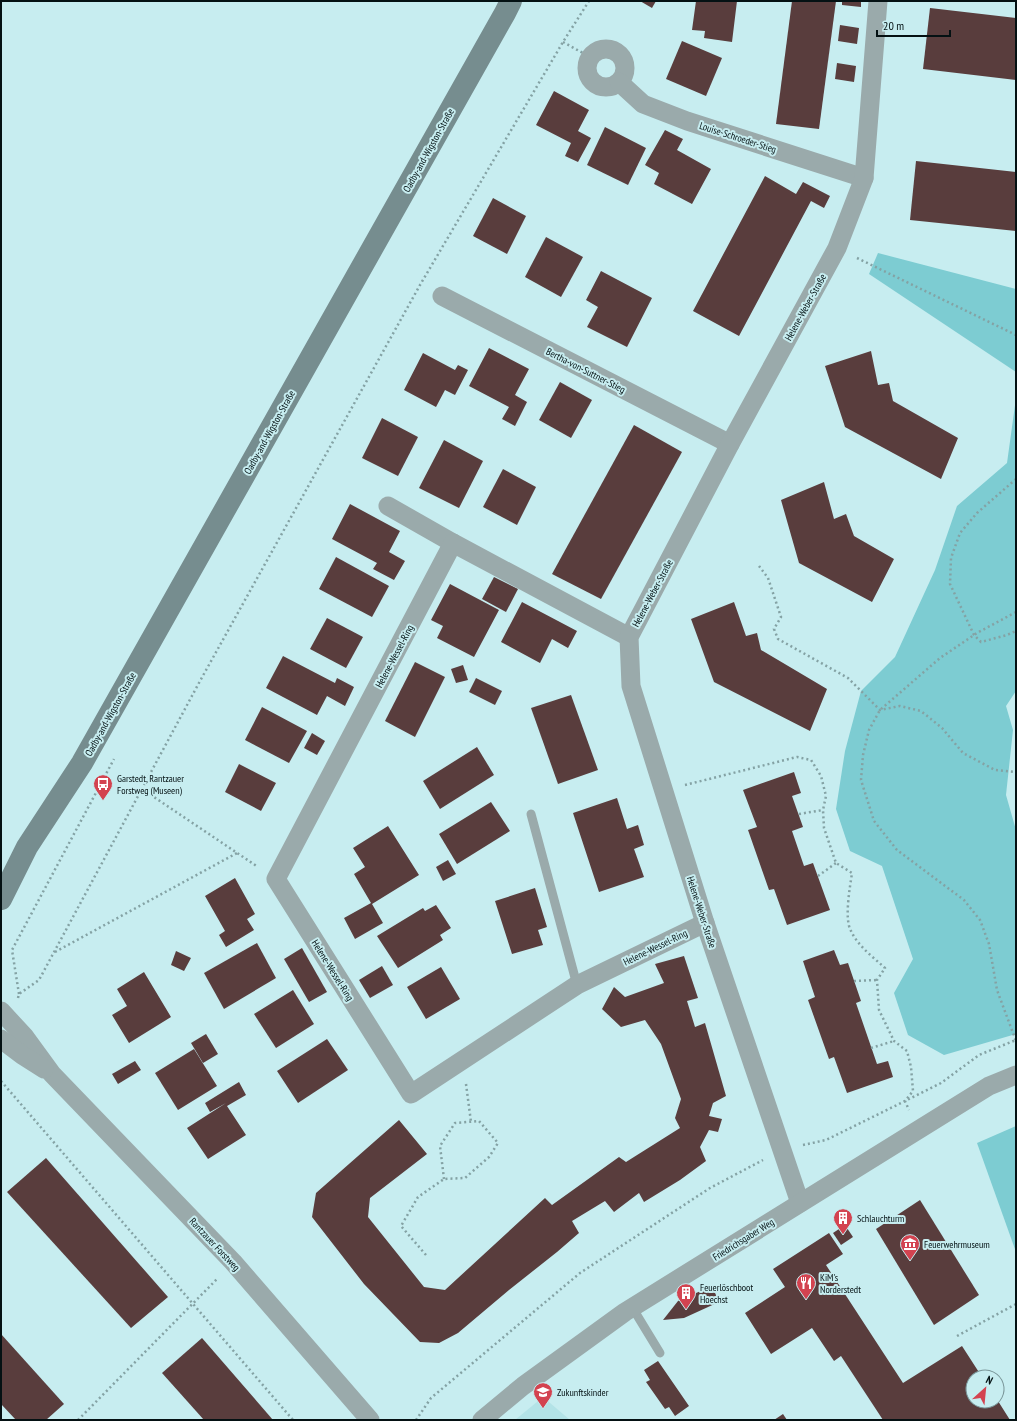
<svg xmlns="http://www.w3.org/2000/svg" width="1017" height="1421" viewBox="0 0 1017 1421" font-family="'PT Sans Narrow',sans-serif">
<rect width="100%" height="100%" fill="#c7edf0"/>
<path fill="#b3e3e7" d="M 543,1397 L 570,1420 L 515,1420 Z"/>
<g fill="#7dccd2">
<path d="M 878,253 L 1016,289 L 1016,372 L 869,274 Z"/>
<path d="M 1016,398 L 1016,691 L 1006,706 L 1013,730 L 1006,795 L 1016,830 L 1016,1034 L 944,1055 L 908,1035 L 894,993 L 913,959 L 882,866 L 850,851 L 836,809 L 845,751 L 861,691 L 895,657 L 935,570 L 957,506 L 1007,463 Z"/>
<path d="M 1016,1126 L 1016,1252 L 977,1143 Z"/>
</g>
<g fill="#593d3d">
<path d="M 640,1 L 656,1 L 652,8 Z"/>
<path d="M 696,1 L 737,1 L 732,42 L 704,38 L 705,31 L 692,30 Z"/>
<path d="M 792,1 L 836,1 L 819,129 L 776,124 Z"/>
<path d="M 842,1 L 861,1 L 861,7 L 842,5 Z"/>
<path d="M 930,8 L 1016,18 L 1016,80 L 923,69 Z"/>
<path d="M 840,25 L 859,28 L 857,44 L 838,41 Z"/>
<path d="M 682,41 L 722,58 L 706,96 L 666,79 Z"/>
<path d="M 837,63 L 856,66 L 854,82 L 835,79 Z"/>
<path d="M 554,91 L 589,110 L 578,131 L 591,138 L 578,162 L 565,156 L 571,143 L 536,125 Z"/>
<path d="M 605,127 L 646,148 L 628,185 L 587,165 Z"/>
<path d="M 665,130 L 683,139 L 677,150 L 711,169 L 692,204 L 654,184 L 659,173 L 645,165 Z"/>
<path d="M 916,161 L 1016,172 L 1016,231 L 910,220 Z"/>
<path d="M 765,176 L 796,194 L 803,182 L 830,196 L 824,208 L 811,201 L 739,336 L 693,311 Z"/>
<path d="M 493,198 L 526,216 L 507,254 L 473,236 Z"/>
<path d="M 546,237 L 583,257 L 561,297 L 525,277 Z"/>
<path d="M 601,271 L 652,298 L 627,347 L 587,327 L 598,307 L 586,300 Z"/>
<path d="M 489,348 L 529,369 L 515,395 L 527,402 L 515,426 L 502,419 L 509,407 L 469,386 Z"/>
<path d="M 871,351 L 878,385 L 889,383 L 893,401 L 958,438 L 941,479 L 845,427 L 825,366 Z"/>
<path d="M 423,353 L 455,370 L 458,365 L 468,370 L 455,395 L 445,390 L 436,407 L 404,390 Z"/>
<path d="M 560,382 L 592,400 L 571,438 L 539,420 Z"/>
<path d="M 382,418 L 418,437 L 398,476 L 362,458 Z"/>
<path d="M 634,425 L 682,452 L 601,599 L 552,574 Z"/>
<path d="M 444,440 L 483,461 L 459,508 L 419,488 Z"/>
<path d="M 503,469 L 536,487 L 517,525 L 483,507 Z"/>
<path d="M 824,482 L 834,519 L 846,514 L 854,536 L 894,559 L 872,602 L 799,563 L 781,500 Z"/>
<path d="M 350,504 L 400,531 L 389,552 L 405,561 L 394,580 L 373,569 L 377,563 L 332,539 Z"/>
<path d="M 336,557 L 389,586 L 372,617 L 319,589 Z"/>
<path d="M 494,577 L 518,589 L 506,612 L 482,599 Z"/>
<path d="M 450,584 L 499,610 L 474,657 L 437,638 L 443,626 L 431,620 Z"/>
<path d="M 522,602 L 577,631 L 568,648 L 552,639 L 540,663 L 501,642 Z"/>
<path d="M 734,602 L 746,636 L 757,633 L 761,650 L 827,689 L 810,731 L 714,682 L 691,619 Z"/>
<path d="M 327,618 L 363,637 L 346,668 L 310,649 Z"/>
<path d="M 283,656 L 335,683 L 337,678 L 354,687 L 345,706 L 327,696 L 317,715 L 266,688 Z"/>
<path d="M 415,662 L 445,677 L 415,737 L 385,721 Z"/>
<path d="M 463,665 L 468,680 L 456,683 L 451,669 Z"/>
<path d="M 476,678 L 502,691 L 495,705 L 469,692 Z"/>
<path d="M 571,695 L 598,770 L 558,784 L 531,708 Z"/>
<path d="M 262,707 L 307,731 L 289,763 L 245,740 Z"/>
<path d="M 312,733 L 325,741 L 317,755 L 304,748 Z"/>
<path d="M 477,747 L 494,775 L 440,809 L 423,781 Z"/>
<path d="M 239,764 L 276,783 L 261,811 L 225,792 Z"/>
<path d="M 794,772 L 801,793 L 792,796 L 803,827 L 792,831 L 804,866 L 813,863 L 830,910 L 787,925 L 774,889 L 769,890 L 748,830 L 757,827 L 743,790 Z"/>
<path d="M 617,798 L 627,829 L 638,825 L 644,845 L 634,849 L 644,877 L 599,892 L 573,813 Z"/>
<path d="M 491,802 L 510,831 L 457,864 L 439,834 Z"/>
<path d="M 388,826 L 419,875 L 372,904 L 383,923 L 355,939 L 344,918 L 371,903 L 354,874 L 365,867 L 353,848 Z"/>
<path d="M 448,860 L 456,874 L 443,881 L 436,867 Z"/>
<path d="M 235,878 L 255,914 L 247,919 L 254,930 L 226,947 L 219,935 L 225,931 L 205,896 Z"/>
<path d="M 535,888 L 547,927 L 538,930 L 543,945 L 512,954 L 495,901 Z"/>
<path d="M 436,905 L 451,928 L 440,935 L 443,940 L 398,968 L 377,936 L 423,908 L 425,911 Z"/>
<path d="M 257,943 L 276,978 L 224,1009 L 204,973 Z"/>
<path d="M 302,948 L 327,992 L 309,1002 L 284,959 Z"/>
<path d="M 834,950 L 840,965 L 848,963 L 861,1001 L 856,1003 L 877,1064 L 888,1061 L 893,1077 L 847,1093 L 834,1057 L 829,1059 L 808,1000 L 815,997 L 803,961 Z"/>
<path d="M 176,951 L 191,958 L 184,971 L 171,965 Z"/>
<path d="M 684,956 L 698,998 L 687,1001 L 695,1027 L 705,1023 L 726,1096 L 713,1103 L 709,1116 L 722,1119 L 718,1132 L 709,1130 L 700,1147 L 706,1161 L 680,1180 L 644,1202 L 639,1193 L 614,1212 L 605,1201 L 572,1221 L 579,1233 L 557,1252 L 509,1290 L 458,1333 L 439,1343 L 420,1342 L 364,1284 L 312,1217 L 316,1193 L 399,1120 L 427,1154 L 370,1198 L 368,1217 L 424,1287 L 445,1290 L 545,1198 L 552,1205 L 619,1157 L 626,1162 L 680,1128 L 675,1118 L 681,1099 L 661,1044 L 645,1020 L 621,1027 L 602,1009 L 614,987 L 625,997 L 664,983 L 655,964 Z"/>
<path d="M 382,966 L 393,985 L 370,998 L 359,980 Z"/>
<path d="M 441,967 L 460,999 L 426,1019 L 407,987 Z"/>
<path d="M 144,972 L 171,1017 L 129,1043 L 112,1015 L 127,1006 L 117,989 Z"/>
<path d="M 293,990 L 314,1024 L 276,1048 L 254,1014 Z"/>
<path d="M 206,1034 L 218,1054 L 203,1063 L 191,1043 Z"/>
<path d="M 327,1039 L 348,1070 L 298,1103 L 277,1071 Z"/>
<path d="M 194,1049 L 217,1086 L 178,1110 L 155,1073 Z"/>
<path d="M 135,1061 L 141,1070 L 118,1084 L 112,1074 Z"/>
<path d="M 239,1082 L 246,1095 L 227,1106 L 246,1135 L 208,1159 L 187,1128 L 226,1103 L 210,1112 L 205,1103 Z"/>
<path d="M 46,1158 L 168,1297 L 131,1328 L 7,1192 Z"/>
<path d="M 920,1200 L 979,1295 L 934,1325 L 876,1229 Z"/>
<path d="M 845,1225 L 853,1237 L 841,1245 L 833,1233 Z"/>
<path d="M 829,1233 L 843,1254 L 826,1265 L 903,1383 L 962,1346 L 982,1377 L 973,1377 L 973,1401 L 998,1401 L 1010,1420 L 883,1420 L 841,1356 L 834,1361 L 812,1328 L 771,1354 L 745,1313 L 785,1287 L 773,1269 Z"/>
<path d="M 712,1286 L 719,1302 L 684,1318 L 663,1320 L 678,1301 Z"/>
<path d="M 1,1334 L 64,1404 L 46,1420 L 16,1420 L 1,1404 Z"/>
<path d="M 202,1338 L 273,1420 L 204,1420 L 162,1373 Z"/>
<path d="M 658,1361 L 689,1406 L 675,1416 L 669,1407 L 665,1409 L 646,1382 L 650,1380 L 644,1370 Z"/>
<path d="M 783,1414 L 787,1420 L 774,1420 Z"/>
</g>
<g fill="none" stroke-linecap="round" stroke-linejoin="round">
<g stroke="#84a2a4" stroke-width="2.5" stroke-dasharray="2 3" stroke-linecap="butt">
<path d="M 563,42 L 590,57"/>
<path d="M 857,258 L 1016,335"/>
<path d="M 1016,479 L 977,513 L 960,533 L 951,558 L 950,584 L 974,635 L 981,642 L 1007,635 L 1016,631"/>
<path d="M 759,566 L 768,578 L 781,617 L 774,629 L 778,639 L 848,678 L 880,710 L 900,706 L 921,711 L 942,728 L 963,753 L 995,770 L 1016,772"/>
<path d="M 1016,612 L 977,633 L 940,658 L 880,710 L 869,730 L 863,755 L 861,780 L 874,821 L 897,850 L 964,900 L 980,920 L 989,944 L 997,990 L 1016,1041"/>
<path d="M 685,785 L 797,757 L 811,760 L 821,776 L 826,796 L 823,810 L 824,828 L 836,863 L 852,873 C 850,887 844,919 851,931 C 858,946 873,957 885,968 L 877,980 L 879,1010 L 894,1041 L 907,1051 L 911,1067 L 913,1091 L 905,1101 L 909,1110"/>
<path d="M 142,789 L 258,867"/>
<path d="M 799,814 L 823,810"/>
<path d="M 818,876 L 836,863"/>
<path d="M 55,952 L 237,853"/>
<path d="M 854,981 L 877,980"/>
<path d="M 19,994 L 12,950 L 114,759"/>
<path d="M 18,998 L 19,994 L 39,980 L 200,681 L 420,285 L 563,42 L 589,1"/>
<path d="M 871,1048 L 894,1041"/>
<path d="M 1,1081 L 293,1420"/>
<path d="M 466,1084 L 471,1122"/>
<path d="M 803,1145 L 826,1140 L 905,1101 L 941,1083 L 979,1055 L 1016,1040"/>
<path d="M 426,1255 L 401,1226 L 418,1197 L 444,1179 L 465,1178 L 489,1157 L 498,1143 L 479,1121 L 455,1123 L 440,1146 L 444,1179"/>
<path d="M 957,1336 L 1016,1304"/>
<path d="M 78,1420 L 218,1278"/>
<path d="M 416,1420 L 431,1398 L 580,1273 L 710,1188 L 763,1160"/>
</g>
<g stroke="#9aaaab" stroke-width="9">
<path d="M 531,814 L 577,985"/>
<path d="M 632,1307 L 660,1353"/>
</g>
<g stroke="#9aaaab" stroke-width="19">
<circle cx="606" cy="68" r="19"/>
<path d="M 619,82 L 643,104 L 687,121 L 864,178"/>
<path d="M 442,296 L 730,444"/>
<path d="M 388,506 L 453,543"/>
<path d="M 629,637 L 453,543 L 276,879 L 411,1094 L 577,985 L 705,923"/>
<path d="M 1,1011 L 25,1037 L 52,1074 L 233,1262 L 370,1420"/>
<path d="M 1,1039 L 22,1055 L 44,1069"/>
<path d="M 800,1203 L 705,923 L 631,686 L 629,637 L 730,444 L 837,248 L 864,178 L 878,1"/>
<path d="M 482,1420 L 523,1386 L 625,1312 L 989,1086 L 1016,1075"/>
</g>
<path stroke="#768d8f" stroke-width="22" d="M 1,899 L 27,847 L 82,763 L 505,13 L 511,1"/>
</g>
<defs>
<g id="bus-pin" transform="scale(1)"><path d="M0 17L-7.5 6A9.5 9.5 0 1 1 7.5 6Z" fill="#d34350" stroke="#c7edf0"/><path d="M-5-6H5V4H4V6H2V4H-2V6H-4V4H-5ZM-3.5-4V0h7V-4ZM-3.5 1.2v1.5H-2V1.2ZM2 1.2v1.5H3.5V1.2Z" fill="#fff"/></g>
<g id="building-pin" transform="scale(1)"><path d="M0 17L-7.5 6A9.5 9.5 0 1 1 7.5 6Z" fill="#d34350" stroke="#c7edf0"/><path d="M-4-6H4V6H1V3H-1V6H-4ZM-2.5-4.3h1.7v1.8h-1.7ZM.8-4.3h1.7v1.8H.8ZM-2.5-1h1.7V.8h-1.7ZM.8-1h1.7V.8H.8Z" fill="#fff"/></g>
<g id="museum-pin" transform="scale(1)"><path d="M0 17L-7.5 6A9.5 9.5 0 1 1 7.5 6Z" fill="#d34350" stroke="#c7edf0"/><path d="M0-6L6-3V-2H-6V-3ZM-5-1h2V3h-2ZM-1-1h2V3h-2ZM3-1h2V3H3ZM-6 4H6V6H-6Z" fill="#fff"/></g>
<g id="restaurant-pin" transform="scale(1)"><path d="M0 17L-7.5 6A9.5 9.5 0 1 1 7.5 6Z" fill="#d34350" stroke="#c7edf0"/><path d="M-5-6h1v4h1v-4h1v4h1v-4h1v5L-1.5 .5V6h-2V.5L-5-1ZM5-6V6H3V1.5H1.5Q1.5-4 5-6Z" fill="#fff"/></g>
<g id="school-pin" transform="scale(1)"><path d="M0 17L-7.5 6A9.5 9.5 0 1 1 7.5 6Z" fill="#d34350" stroke="#c7edf0"/><path d="M0-5L7-2L0 1L-7-2ZM-4 1L0 2.5L4 1V4Q0 6-4 4Z" fill="#fff"/></g>
</defs>
<g fill-rule="evenodd">
<use href="#bus-pin" x="103" y="784"/>
<use href="#building-pin" x="843" y="1218"/>
<use href="#museum-pin" x="910" y="1244"/>
<use href="#restaurant-pin" x="806" y="1283"/>
<use href="#building-pin" x="686" y="1293"/>
<use href="#school-pin" x="543" y="1392"/>
</g>
<g text-anchor="middle" stroke-width="4" stroke-linejoin="round" paint-order="stroke">
<g font-size="10" fill="#041113" stroke="#c7edf0">
<text transform="translate(738 137) rotate(18)" y="4">Louise-Schroeder-Stieg</text>
<text transform="translate(428 150) rotate(-61)" y="4">Oadby-and-Wigston-Straße</text>
<text transform="translate(805 307) rotate(-61)" y="4">Helene-Weber-Straße</text>
<text transform="translate(586 370) rotate(27)" y="4">Bertha-von-Suttner-Stieg</text>
<text transform="translate(269 432) rotate(-61)" y="4">Oadby-and-Wigston-Straße</text>
<text transform="translate(652 593) rotate(-62)" y="4">Helene-Weber-Straße</text>
<text transform="translate(394 656) rotate(-62)" y="4">Helene-Wessel-Ring</text>
<text transform="translate(110 714) rotate(-61)" y="4">Oadby-and-Wigston-Straße</text>
<text transform="translate(702 912) rotate(72)" y="4">Helene-Weber-Straße</text>
<text transform="translate(655 947) rotate(-26)" y="4">Helene-Wessel-Ring</text>
<text transform="translate(333 970) rotate(58)" y="4">Helene-Wessel-Ring</text>
<text transform="translate(743 1239) rotate(-32)" y="4">Friedrichsgaber Weg</text>
<text transform="translate(215 1244) rotate(47)" y="4">Rantzauer Forstweg</text>
</g>
<g font-size="10" fill="#041113" stroke="#c7edf0" text-anchor="start">
<text x="117" y="782">Garstedt, Rantzauer<tspan x="117" dy="12">Forstweg (Museen)</tspan></text>
<text x="857" y="1222">Schlauchturm</text>
<text x="924" y="1248">Feuerwehrmuseum</text>
<text x="820" y="1281">KiM's<tspan x="820" dy="12">Norderstedt</tspan></text>
<text x="700" y="1291">Feuerlöschboot<tspan x="700" dy="12">Hoechst</tspan></text>
<text x="557" y="1396">Zukunftskinder</text>
</g>
</g>
<rect width="1017" height="1421" fill="none" stroke="#041113" stroke-width="4"/>
<g transform="translate(985 1389) rotate(27)"><circle r="19" fill="#c7edf0" stroke="#799598"/>
<path d="M0-3L7 15L0 10L-7 15Z" fill="#d34350"/>
<text y="-6" font-size="11" font-weight="bold" text-anchor="middle" fill="#041113">N</text>
</g>
<path d="M877 30v6h73v-6" fill="none" stroke="#041113" stroke-width="2"/>
<text x="883" y="30" font-size="12" fill="#041113" stroke="#c7edf0" stroke-width="3" paint-order="stroke">20 m</text>
</svg>
